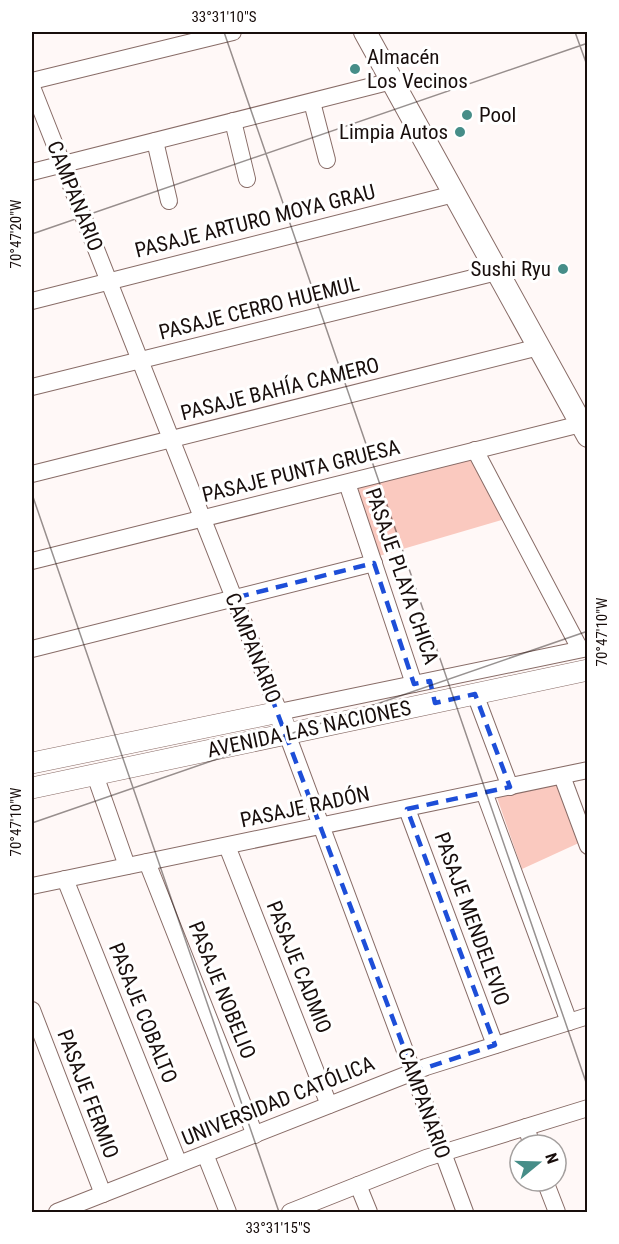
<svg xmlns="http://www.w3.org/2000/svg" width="619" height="1244" viewBox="0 0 619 1244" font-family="'Roboto Condensed',sans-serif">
<rect width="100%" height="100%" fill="#fff8f7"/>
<g fill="#fac9bf">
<path d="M 473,455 L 505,519 L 379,556 L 354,484 Z"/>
<path d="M 556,781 L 581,842 L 522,869 L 496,795 Z"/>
</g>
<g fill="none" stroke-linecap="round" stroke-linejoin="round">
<g stroke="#886c67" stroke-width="18">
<g id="minor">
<path d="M 32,81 L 233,32"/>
<path d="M 32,87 L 279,712 L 588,648"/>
<path d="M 312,102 L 327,160"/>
<path d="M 233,121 L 247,179"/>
<path d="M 155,141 L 169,201"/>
<path d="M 32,172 L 392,81"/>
<path d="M 32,301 L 454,194"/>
<path d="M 32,387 L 497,272"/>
<path d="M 475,450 L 580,649"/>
<path d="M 32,474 L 539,347"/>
<path d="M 347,483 L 414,684"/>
<path d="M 32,561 L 581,424"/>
<path d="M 32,649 L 374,563"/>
<path d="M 475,694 L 510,787"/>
<path d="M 287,734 L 465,1212"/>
<path d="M 95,775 L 127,866"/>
<path d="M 562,776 L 588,846"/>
<path d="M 484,792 L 569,1022"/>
<path d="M 407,809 L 495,1045"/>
<path d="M 227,846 L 329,1105"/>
<path d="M 147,862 L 255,1135"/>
<path d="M 65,879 L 179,1164"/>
<path d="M 32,886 L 588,770"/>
<path d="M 32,1010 L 103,1194"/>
<path d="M 526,1127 L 532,1145"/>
<path d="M 205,1154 L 228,1212"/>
<path d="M 545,1181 L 557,1212"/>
<path d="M 358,1185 L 369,1212"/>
<path d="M 57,1212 L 426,1067 L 588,1016"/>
<path d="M 290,1212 L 426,1158 L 588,1108"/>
</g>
</g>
<g stroke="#886c67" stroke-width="22">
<g id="tertiary">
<path d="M 32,763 L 279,712 L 287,734"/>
<path d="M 32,788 L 588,670"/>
</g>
</g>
<g stroke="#886c67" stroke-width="24">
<path id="secondary" d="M 365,32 L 588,436"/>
</g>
<use href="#minor" stroke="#fff" stroke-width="16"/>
<use href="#tertiary" stroke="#fff" stroke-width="21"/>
<use href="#secondary" stroke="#fff" stroke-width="22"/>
</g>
<path fill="none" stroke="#1d4ed8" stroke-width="4.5" stroke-dasharray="12 8" stroke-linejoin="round" d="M 374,563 L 414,684 L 430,681 L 435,703 L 475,694 L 510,787 L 407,809 L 495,1045 L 413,1072 L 234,598 Z"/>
<path fill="none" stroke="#180e0c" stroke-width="1.5" stroke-opacity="0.45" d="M 224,32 L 588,1088M 575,32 L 588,68M 32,234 L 588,43M 32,494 L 279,1212M 32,823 L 588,631"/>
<g fill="#468d88" stroke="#fff" stroke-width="2">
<circle cx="355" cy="69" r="6"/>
<circle cx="467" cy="115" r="6"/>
<circle cx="460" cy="132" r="6"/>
<circle cx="563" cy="269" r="6"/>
</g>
<g text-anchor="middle" stroke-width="6" stroke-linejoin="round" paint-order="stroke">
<g font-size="21" fill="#180e0c" stroke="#fff" text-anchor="start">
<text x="367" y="64">Almacén<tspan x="367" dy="24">Los Vecinos</tspan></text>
<text x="479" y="122">Pool</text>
<text x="448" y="139" text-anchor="end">Limpia Autos</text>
<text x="551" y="276" text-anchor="end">Sushi Ryu</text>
</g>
<g font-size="21" fill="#180e0c" stroke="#fff">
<text transform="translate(75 196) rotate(68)" y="7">CAMPANARIO</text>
<text transform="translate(255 221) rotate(-14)" y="7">PASAJE ARTURO MOYA GRAU</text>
<text transform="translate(259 308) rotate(-14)" y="7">PASAJE CERRO HUEMUL</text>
<text transform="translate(280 389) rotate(-14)" y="7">PASAJE BAHÍA CAMERO</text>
<text transform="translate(301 471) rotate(-14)" y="7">PASAJE PUNTA GRUESA</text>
<text transform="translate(402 576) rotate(71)" y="7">PASAJE PLAYA CHICA</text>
<text transform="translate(253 648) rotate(68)" y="7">CAMPANARIO</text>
<text transform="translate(309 729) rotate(-12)" y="7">AVENIDA LAS NACIONES</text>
<text transform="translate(305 807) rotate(-12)" y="7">PASAJE RADÓN</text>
<text transform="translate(472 919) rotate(70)" y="7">PASAJE MENDELEVIO</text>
<text transform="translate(299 967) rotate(68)" y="7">PASAJE CADMIO</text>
<text transform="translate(222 990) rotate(68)" y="7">PASAJE NOBELIO</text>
<text transform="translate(143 1013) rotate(68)" y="7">PASAJE COBALTO</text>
<text transform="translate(88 1094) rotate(69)" y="7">PASAJE FERMIO</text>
<text transform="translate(278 1101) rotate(-22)" y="7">UNIVERSIDAD CATÓLICA</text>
<text transform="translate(424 1103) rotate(70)" y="7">CAMPANARIO</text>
</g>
</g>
<rect width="619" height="1244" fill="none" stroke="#ffffff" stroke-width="66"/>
<g transform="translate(538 1163) rotate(71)"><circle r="28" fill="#ffffff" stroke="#a39f9e" stroke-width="1.5"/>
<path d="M0-4.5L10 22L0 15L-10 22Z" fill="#468d88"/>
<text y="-9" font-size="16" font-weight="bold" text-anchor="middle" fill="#180e0c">N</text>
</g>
<rect x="33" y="33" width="553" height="1178" fill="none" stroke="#180e0c" stroke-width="2"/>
<g font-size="15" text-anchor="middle" fill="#180e0c">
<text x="224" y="22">33°31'10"S</text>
<text transform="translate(16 234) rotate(-90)" y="5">70°47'20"W</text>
<text transform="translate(602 632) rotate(-90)" y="5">70°47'10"W</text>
<text transform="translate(16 822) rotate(-90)" y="5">70°47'10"W</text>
<text x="278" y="1233">33°31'15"S</text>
</g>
</svg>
